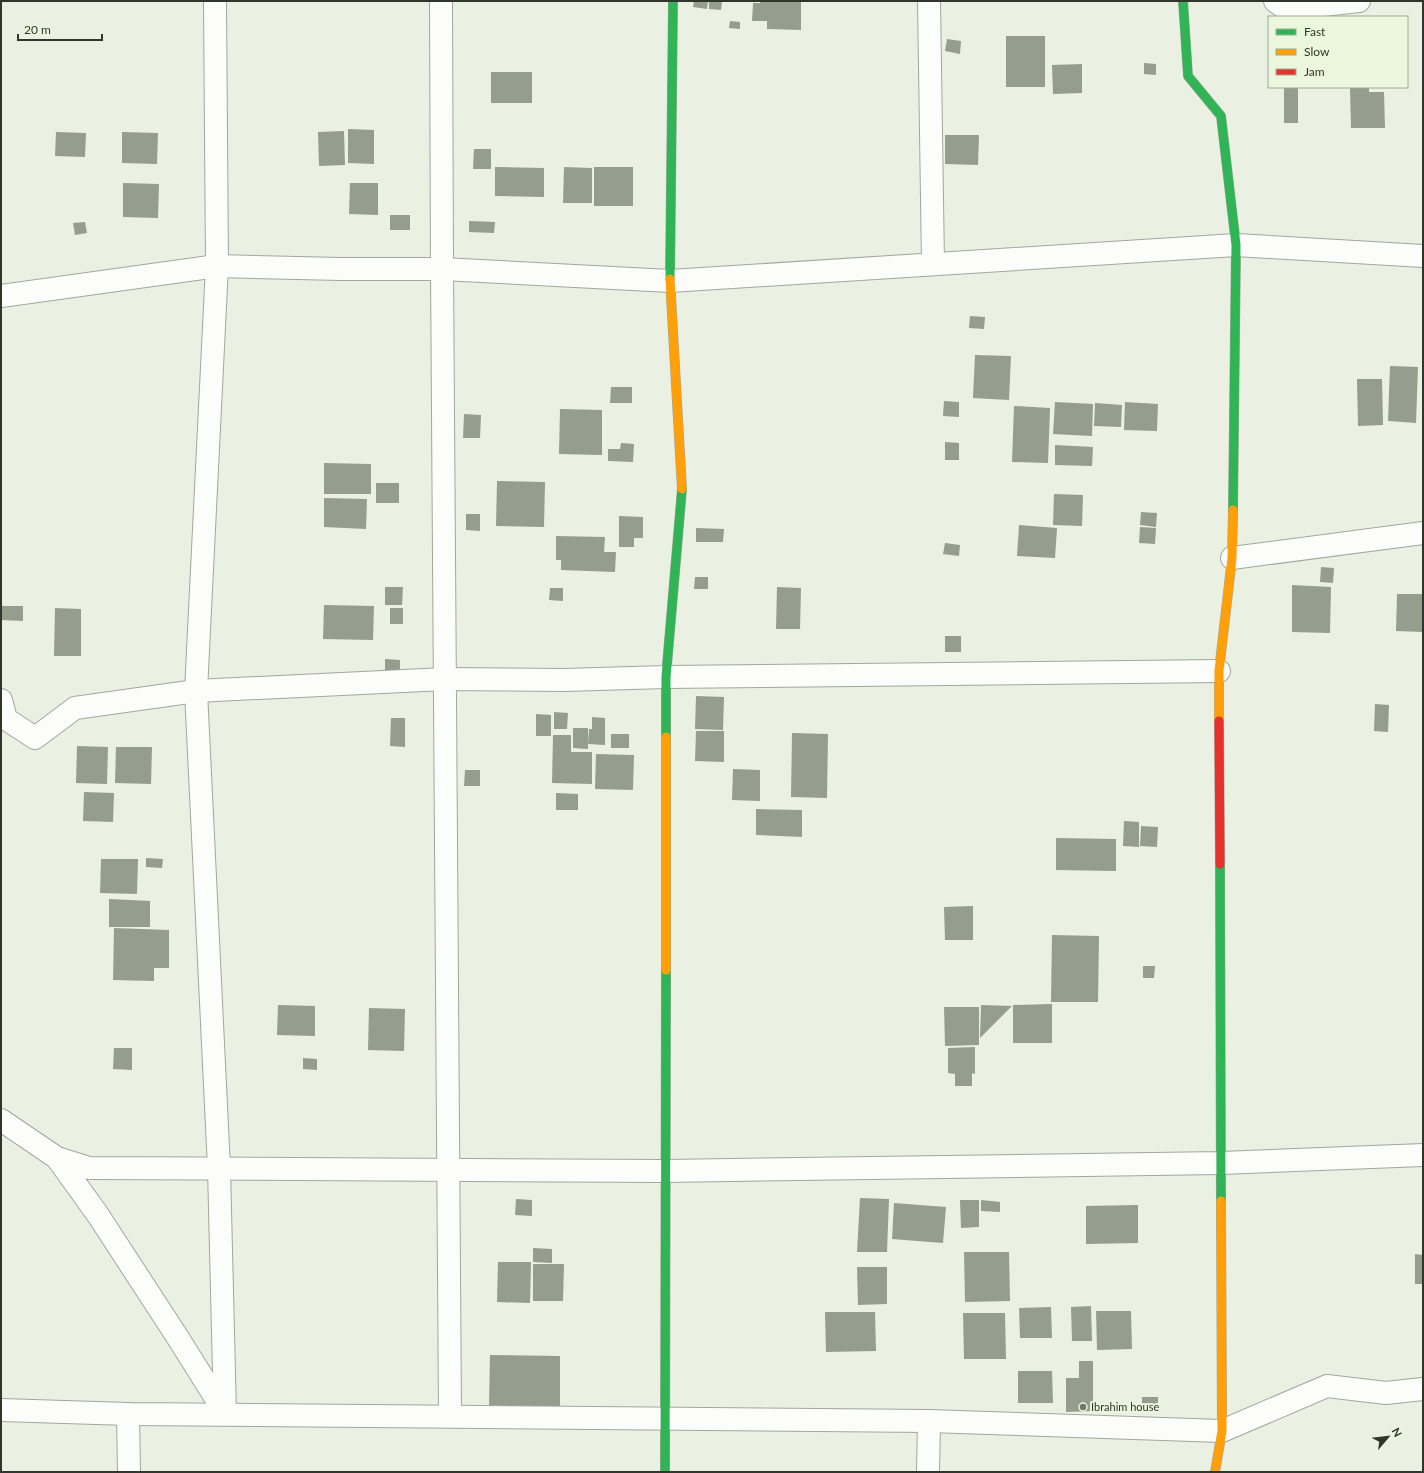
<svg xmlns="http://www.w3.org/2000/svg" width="1424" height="1473" viewBox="0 0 1424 1473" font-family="Lato,sans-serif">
<rect width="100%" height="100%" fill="#eaf1e3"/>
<g fill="#959d8d">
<path d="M 694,1 L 708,1 L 707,9 L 693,7 Z"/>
<path d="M 709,1 L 722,1 L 721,10 L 709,9 Z"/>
<path d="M 760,1 L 801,1 L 801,30 L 767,29 L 767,21 L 752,21 L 753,3 L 760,3 Z"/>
<path d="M 730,21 L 740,22 L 740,29 L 729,28 Z"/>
<rect x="1006" y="36" width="39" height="51"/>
<path d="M 947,39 L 961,41 L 960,54 L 945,51 Z"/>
<path d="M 1144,63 L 1156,64 L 1156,75 L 1144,74 Z"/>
<path d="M 1082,64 L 1082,93 L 1053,94 L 1052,65 Z"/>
<rect x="491" y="72" width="41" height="31"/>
<rect x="1284" y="87" width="14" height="36"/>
<path d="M 1350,87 L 1369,87 L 1369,92 L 1384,92 L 1385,128 L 1351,128 Z"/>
<path d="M 348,129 L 374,130 L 374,164 L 348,163 Z"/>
<path d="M 344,131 L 345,165 L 319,166 L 318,132 Z"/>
<path d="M 56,132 L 86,133 L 85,157 L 55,156 Z"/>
<path d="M 122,132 L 158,133 L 157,164 L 122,163 Z"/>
<path d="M 945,135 L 979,135 L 978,165 L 945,164 Z"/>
<path d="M 474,149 L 491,149 L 491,169 L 473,169 Z"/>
<path d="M 495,167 L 544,168 L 544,197 L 495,196 Z"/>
<path d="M 564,167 L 592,168 L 592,203 L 563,203 Z"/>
<rect x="594" y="167" width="39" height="39"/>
<path d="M 123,183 L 159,184 L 158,218 L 123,217 Z"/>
<path d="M 350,183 L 378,183 L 378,215 L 349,214 Z"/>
<rect x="390" y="215" width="20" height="15"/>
<path d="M 469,221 L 495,222 L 494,233 L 469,232 Z"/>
<path d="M 85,222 L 87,233 L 75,235 L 73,223 Z"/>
<path d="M 970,316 L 985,317 L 984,329 L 969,328 Z"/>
<path d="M 975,355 L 1011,356 L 1009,400 L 973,398 Z"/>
<path d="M 1390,366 L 1418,367 L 1416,423 L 1388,421 Z"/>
<path d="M 1357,379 L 1382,379 L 1383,425 L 1358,426 Z"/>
<path d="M 611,387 L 632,387 L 632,403 L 610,403 Z"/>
<path d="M 944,401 L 959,402 L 959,417 L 943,416 Z"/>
<path d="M 1055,402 L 1093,404 L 1092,436 L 1053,434 Z"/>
<path d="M 1125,402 L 1158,404 L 1157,431 L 1124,430 Z"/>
<path d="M 1095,403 L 1122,405 L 1121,427 L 1094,426 Z"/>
<path d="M 1014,406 L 1050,408 L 1048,463 L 1012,462 Z"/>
<path d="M 560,409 L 602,410 L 602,455 L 559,454 Z"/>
<path d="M 464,414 L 481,415 L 480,438 L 463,438 Z"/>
<path d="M 945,442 L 959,443 L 959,460 L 945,460 Z"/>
<path d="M 621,443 L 634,444 L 633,462 L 608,461 L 608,449 L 620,449 Z"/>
<path d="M 1055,445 L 1093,447 L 1092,466 L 1055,465 Z"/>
<path d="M 324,463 L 371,464 L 371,494 L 324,494 Z"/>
<path d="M 497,481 L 545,482 L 544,527 L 496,526 Z"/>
<rect x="376" y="483" width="23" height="20"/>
<path d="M 1054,494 L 1083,495 L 1082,526 L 1053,525 Z"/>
<path d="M 324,498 L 367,499 L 366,529 L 324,527 Z"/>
<path d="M 1141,512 L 1157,513 L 1156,527 L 1140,525 Z"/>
<path d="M 466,514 L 480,514 L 480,531 L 466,530 Z"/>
<path d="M 619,516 L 643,517 L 643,538 L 634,538 L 634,547 L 619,547 Z"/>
<path d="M 1019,525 L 1057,528 L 1055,558 L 1017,556 Z"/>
<path d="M 1140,527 L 1156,528 L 1155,544 L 1139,543 Z"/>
<path d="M 696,528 L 724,529 L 723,542 L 696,542 Z"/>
<path d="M 556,536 L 605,537 L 604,552 L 616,552 L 615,572 L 561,570 L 561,560 L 556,560 Z"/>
<path d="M 945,543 L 960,545 L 959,556 L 943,554 Z"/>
<path d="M 1321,567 L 1334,568 L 1333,583 L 1320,582 Z"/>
<path d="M 695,577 L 708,577 L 708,589 L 694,589 Z"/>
<path d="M 1292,585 L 1331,587 L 1330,633 L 1292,632 Z"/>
<path d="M 385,587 L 403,587 L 402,605 L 385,605 Z"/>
<path d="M 777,587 L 801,588 L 800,629 L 776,629 Z"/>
<path d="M 550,588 L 563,588 L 563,601 L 549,600 Z"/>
<path d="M 1397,594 L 1423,594 L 1423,632 L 1396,631 Z"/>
<path d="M 324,605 L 374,606 L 373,640 L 323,639 Z"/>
<path d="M 1,606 L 23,606 L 23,621 L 1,620 Z"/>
<path d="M 55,608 L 81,609 L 81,656 L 54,656 Z"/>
<rect x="390" y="608" width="13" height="16"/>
<rect x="945" y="636" width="16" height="16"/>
<path d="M 385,659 L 400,660 L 400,674 L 385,673 Z"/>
<path d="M 696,696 L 724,697 L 723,730 L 695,729 Z"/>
<path d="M 1375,704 L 1389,705 L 1388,732 L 1374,731 Z"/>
<path d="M 554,712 L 568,713 L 567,729 L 554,729 Z"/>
<path d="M 536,714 L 551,715 L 551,736 L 536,736 Z"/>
<path d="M 592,717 L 605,718 L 605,745 L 588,744 L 589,729 L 592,729 Z"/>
<path d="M 391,718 L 405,718 L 405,747 L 390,746 Z"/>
<path d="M 573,728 L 588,728 L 588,749 L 573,748 Z"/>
<path d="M 696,731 L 724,731 L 724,762 L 695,761 Z"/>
<path d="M 792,733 L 828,734 L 827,798 L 791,797 Z"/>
<rect x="611" y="734" width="18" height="14"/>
<path d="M 553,735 L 571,735 L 571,752 L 592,752 L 592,784 L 552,783 Z"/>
<path d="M 77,746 L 108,747 L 107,784 L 76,783 Z"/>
<path d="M 116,747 L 152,747 L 151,784 L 115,783 Z"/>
<path d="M 596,754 L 634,755 L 633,790 L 595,789 Z"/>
<path d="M 733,769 L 760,770 L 760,801 L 732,800 Z"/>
<path d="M 465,770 L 480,770 L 480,786 L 464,786 Z"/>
<path d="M 84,792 L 114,793 L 113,822 L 83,821 Z"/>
<path d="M 556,793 L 578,794 L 578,810 L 556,810 Z"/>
<path d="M 756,809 L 802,810 L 802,837 L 756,835 Z"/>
<path d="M 1124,821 L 1139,822 L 1139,847 L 1123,846 Z"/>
<path d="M 1141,826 L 1158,827 L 1157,847 L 1140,846 Z"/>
<path d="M 1056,838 L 1116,839 L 1116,871 L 1056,870 Z"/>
<path d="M 146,858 L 163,859 L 162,868 L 146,867 Z"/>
<path d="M 101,859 L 138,859 L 137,894 L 100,893 Z"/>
<path d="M 109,899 L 150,901 L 150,927 L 109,927 Z"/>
<path d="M 973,906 L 973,940 L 945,940 L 944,907 Z"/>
<path d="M 114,928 L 169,930 L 169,968 L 154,968 L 154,981 L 113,980 Z"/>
<path d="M 1052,935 L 1099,936 L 1098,1002 L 1051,1002 Z"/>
<path d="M 1143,966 L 1155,966 L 1154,978 L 1143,978 Z"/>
<path d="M 1052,1004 L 1052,1043 L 1013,1043 L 1013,1005 Z"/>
<path d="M 278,1005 L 315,1006 L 315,1036 L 277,1035 Z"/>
<path d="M 981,1005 L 1012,1006 L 980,1038 Z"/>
<path d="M 944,1007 L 979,1007 L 979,1045 L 945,1046 Z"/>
<path d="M 369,1008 L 405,1009 L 404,1051 L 368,1050 Z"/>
<path d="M 975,1047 L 975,1074 L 972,1073 L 972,1086 L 955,1086 L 955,1074 L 948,1073 L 948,1048 Z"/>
<path d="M 114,1048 L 132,1048 L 132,1070 L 113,1069 Z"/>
<path d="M 303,1058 L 317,1059 L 317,1070 L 303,1069 Z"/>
<path d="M 860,1198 L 889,1199 L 887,1252 L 857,1252 Z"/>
<path d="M 516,1199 L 532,1200 L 532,1216 L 515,1215 Z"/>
<path d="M 960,1200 L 979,1200 L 979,1227 L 961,1228 Z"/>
<path d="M 981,1200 L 1000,1202 L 1000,1212 L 981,1211 Z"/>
<path d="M 894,1203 L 946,1207 L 943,1243 L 892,1239 Z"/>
<path d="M 1138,1205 L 1138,1243 L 1086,1244 L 1086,1206 Z"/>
<path d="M 533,1248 L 552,1249 L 552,1263 L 533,1262 Z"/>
<path d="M 964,1252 L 1009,1252 L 1010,1301 L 965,1302 Z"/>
<path d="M 1415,1254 L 1423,1255 L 1423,1284 L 1415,1284 Z"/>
<path d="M 498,1262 L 531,1262 L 530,1303 L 497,1302 Z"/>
<path d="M 533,1264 L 564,1264 L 563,1301 L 533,1301 Z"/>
<path d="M 857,1267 L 887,1267 L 887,1304 L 858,1305 Z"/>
<path d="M 1091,1306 L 1092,1341 L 1072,1341 L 1071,1307 Z"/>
<path d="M 1051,1307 L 1052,1338 L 1020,1338 L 1019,1308 Z"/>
<path d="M 1096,1311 L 1131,1311 L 1132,1349 L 1097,1350 Z"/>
<path d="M 825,1312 L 875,1312 L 876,1351 L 826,1352 Z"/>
<path d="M 963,1313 L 1005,1313 L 1006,1359 L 964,1359 Z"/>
<path d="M 490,1355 L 560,1356 L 560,1408 L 489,1407 Z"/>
<path d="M 1079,1361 L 1093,1361 L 1093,1411 L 1066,1412 L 1066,1378 L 1079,1378 Z"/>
<path d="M 1018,1371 L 1052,1371 L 1053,1403 L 1018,1403 Z"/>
<rect x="1142" y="1397" width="16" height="13"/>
</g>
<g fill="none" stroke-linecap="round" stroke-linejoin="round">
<g stroke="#a2a79d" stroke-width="24">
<g id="street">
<path d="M 215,1 L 217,266 L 196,691 L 219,1168 L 225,1414"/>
<path d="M 441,1 L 442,269 L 450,1416"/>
<path d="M 929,1 L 933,264"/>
<path d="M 1275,1 L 1286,9 L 1359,1"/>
<path d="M 1,296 L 217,266 L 340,269 L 442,269 L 670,281 L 1236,245 L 1423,256"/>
<path d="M 1232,558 L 1423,533"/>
<path d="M 1,700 L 6,719 L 35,738 L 75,708 L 196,691 L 445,679 L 564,680 L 666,677 L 1219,671"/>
<path d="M 1,1120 L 57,1158 L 89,1168 L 665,1171 L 1221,1163 L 1423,1155"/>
<path d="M 57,1158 L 98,1215 L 180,1341 L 225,1413"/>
<path d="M 1,1410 L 128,1414 L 929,1421 L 1222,1431 L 1327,1386 L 1386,1393 L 1423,1389"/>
<path d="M 128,1414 L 129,1472"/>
<path d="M 928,1472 L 929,1421"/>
</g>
</g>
<g stroke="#a2a79d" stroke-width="10">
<g id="fast">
<path d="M 1183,1 L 1188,76 L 1221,116 L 1236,245 L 1233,510"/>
<path d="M 670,279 L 673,1"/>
<path d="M 666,737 L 666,677 L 682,489"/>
<path d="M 1220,864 L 1221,1201"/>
<path d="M 665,1472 L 666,970"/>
</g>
</g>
<g stroke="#a2a79d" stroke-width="10">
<g id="slow">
<path d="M 670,279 L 682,489"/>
<path d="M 1219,721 L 1219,671 L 1232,558 L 1233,510"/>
<path d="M 666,970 L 666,737"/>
<path d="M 1215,1472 L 1222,1431 L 1221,1201"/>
</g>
</g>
<g stroke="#a2a79d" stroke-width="10">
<path id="jam" d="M 1219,721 L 1220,864"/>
</g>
<use href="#street" stroke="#fcfdfb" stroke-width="22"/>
<use href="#fast" stroke="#30b455" stroke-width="9"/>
<use href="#slow" stroke="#ff9f0a" stroke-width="9"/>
<use href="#jam" stroke="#e5322d" stroke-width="9"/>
</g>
<circle fill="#72776c" stroke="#eaf7dd" stroke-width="1.5" cx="1083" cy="1407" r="4"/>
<g text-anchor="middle" stroke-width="4" stroke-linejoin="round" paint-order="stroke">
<g font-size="11" fill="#31362c" stroke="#eaf7dd" text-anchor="start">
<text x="1091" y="1411">Ibrahim house</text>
</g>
</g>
<rect width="1424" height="1473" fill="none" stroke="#31362c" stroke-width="4"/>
<rect x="1268" y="16" width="140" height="72" fill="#eaf7dd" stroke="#a0aa96"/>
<rect x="1276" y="29" width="20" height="6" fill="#30b455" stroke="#a0aa96"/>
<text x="1304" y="36" font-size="12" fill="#31362c">Fast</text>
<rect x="1276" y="49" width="20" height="6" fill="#ff9f0a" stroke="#a0aa96"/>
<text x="1304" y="56" font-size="12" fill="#31362c">Slow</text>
<rect x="1276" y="69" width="20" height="6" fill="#e5322d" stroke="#a0aa96"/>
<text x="1304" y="76" font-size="12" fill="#31362c">Jam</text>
<g transform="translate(1388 1437) rotate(62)" stroke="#eaf7dd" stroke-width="3" paint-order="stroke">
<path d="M0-3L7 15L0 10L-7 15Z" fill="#31362c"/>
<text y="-6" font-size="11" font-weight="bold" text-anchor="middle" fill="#31362c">N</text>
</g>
<path d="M18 34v6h84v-6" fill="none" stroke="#31362c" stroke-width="2"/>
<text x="24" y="34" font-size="12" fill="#31362c" stroke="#eaf7dd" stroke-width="3" paint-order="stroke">20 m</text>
</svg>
